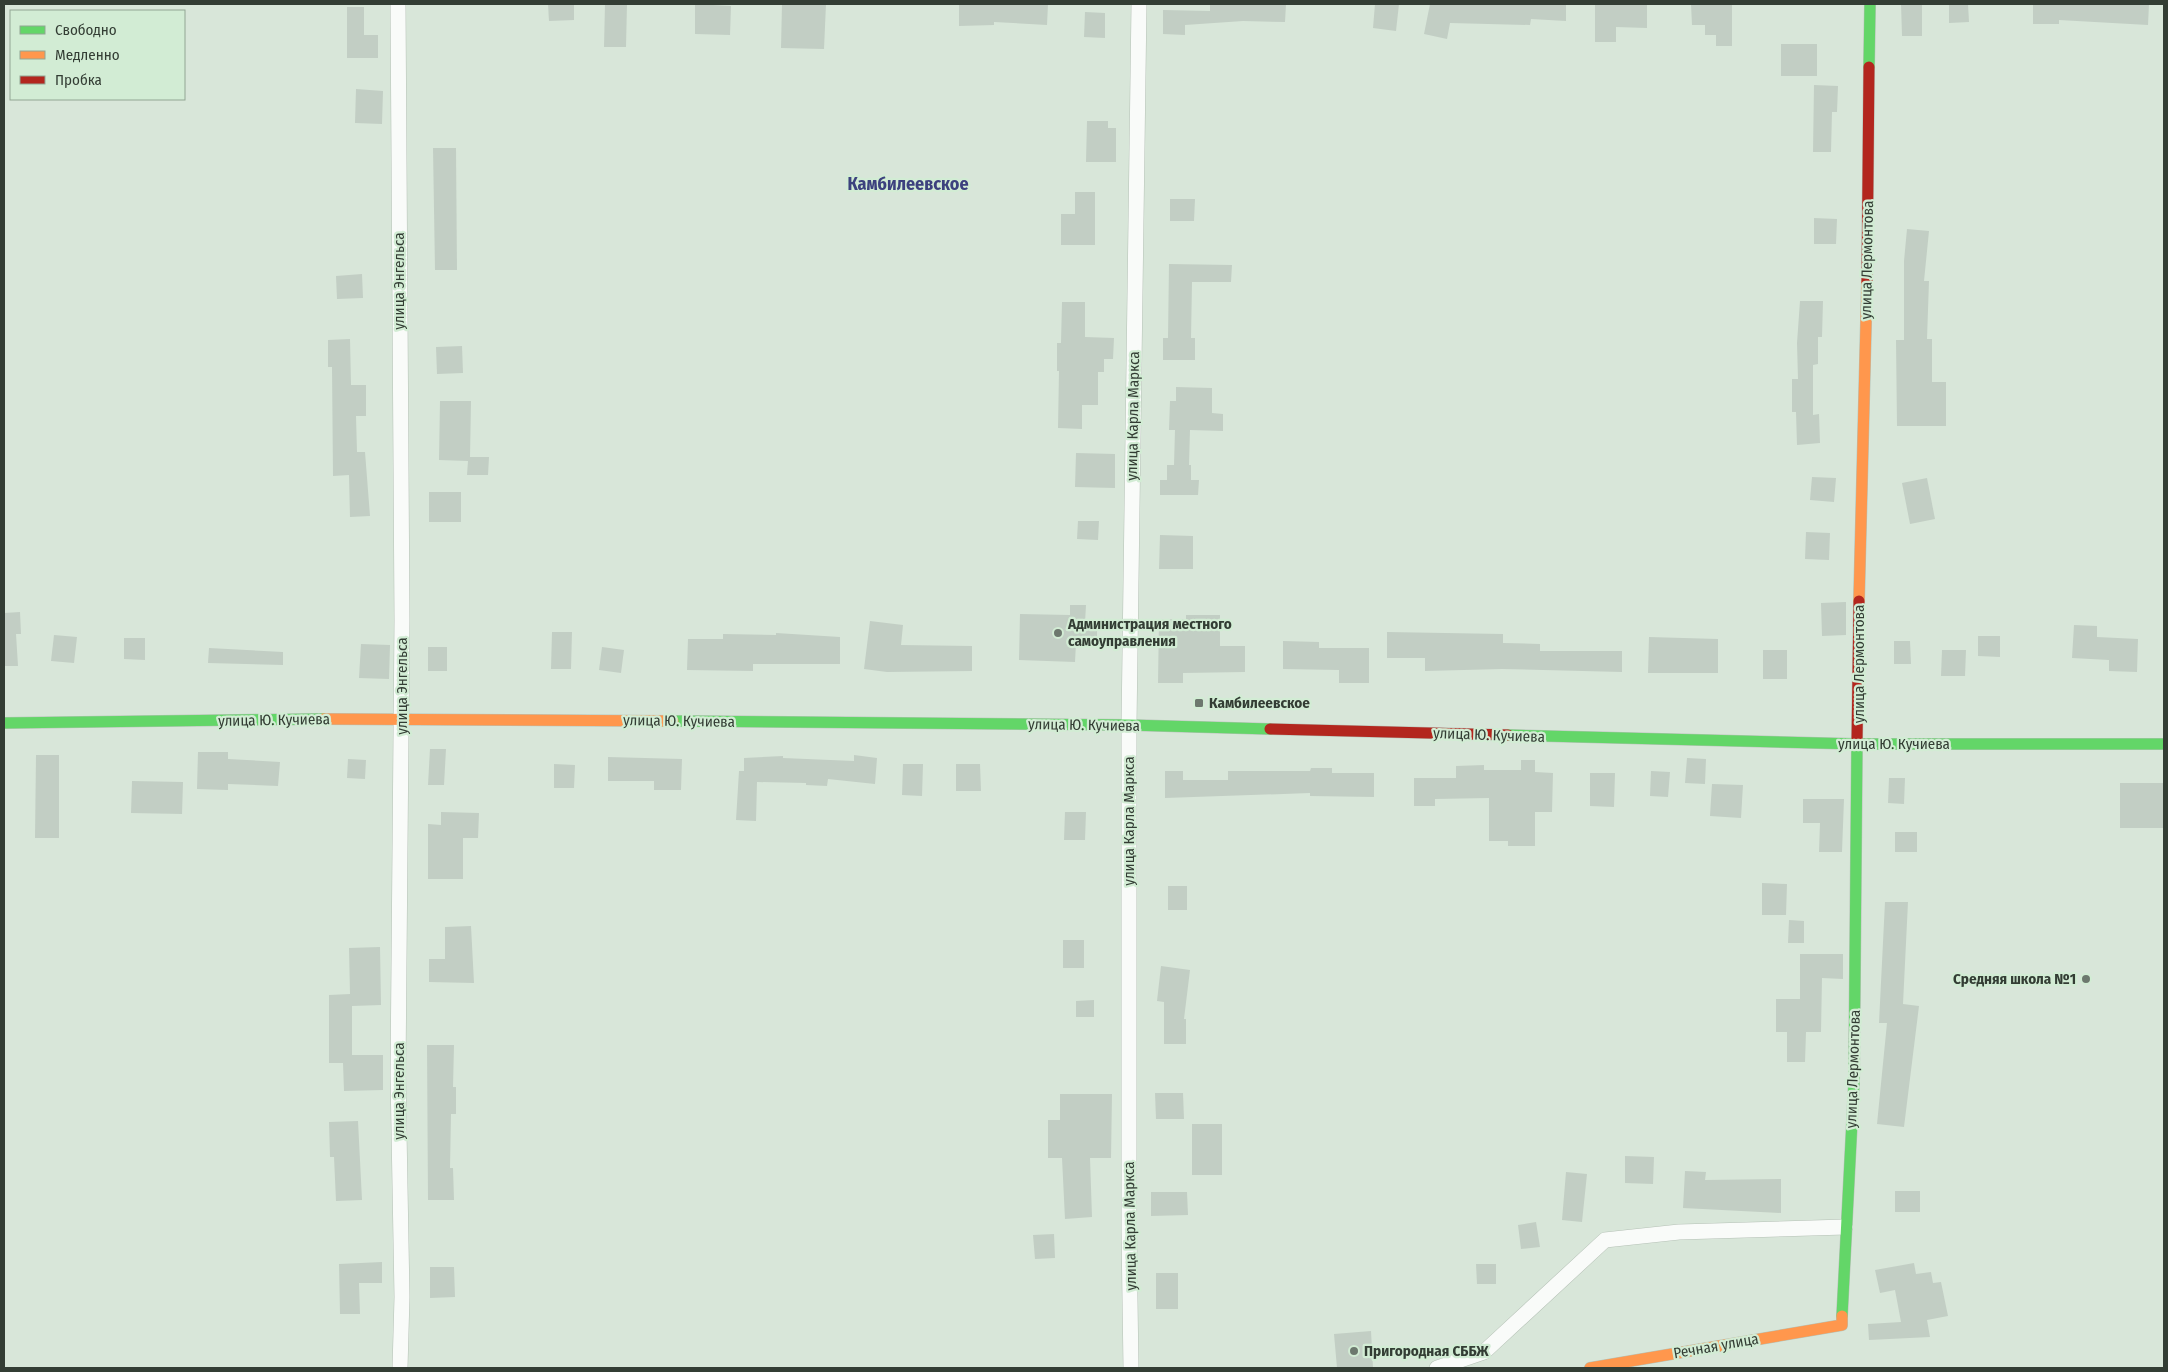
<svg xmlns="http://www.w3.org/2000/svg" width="2168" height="1372" viewBox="0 0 2168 1372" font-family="'Fira Sans Condensed',sans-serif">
<rect width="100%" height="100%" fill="#d8e6d9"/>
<g fill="#c2cec4">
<path d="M 548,4 L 574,4 L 574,20 L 549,21 Z"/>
<path d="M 605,4 L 627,4 L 626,47 L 604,47 Z"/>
<path d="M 695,4 L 731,6 L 730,35 L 695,34 Z"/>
<path d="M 782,4 L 826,4 L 824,49 L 781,48 Z"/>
<path d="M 959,4 L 1048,4 L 1047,25 L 994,22 L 994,25 L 959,26 Z"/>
<path d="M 1210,4 L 1286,4 L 1285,22 L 1243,21 L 1185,25 L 1185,35 L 1163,34 L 1163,10 L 1210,11 Z"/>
<path d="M 1375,4 L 1399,4 L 1396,31 L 1373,28 Z"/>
<path d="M 1430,4 L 1566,4 L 1566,21 L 1531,19 L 1530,25 L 1450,23 L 1447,39 L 1424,34 Z"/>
<path d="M 1595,4 L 1647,4 L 1647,28 L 1616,27 L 1616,42 L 1595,42 Z"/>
<path d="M 1691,4 L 1732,4 L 1732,46 L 1716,46 L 1716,35 L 1705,35 L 1705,25 L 1692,25 Z"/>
<path d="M 1901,4 L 1922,4 L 1922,36 L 1902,36 Z"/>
<path d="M 1949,4 L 1968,4 L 1969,22 L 1949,23 Z"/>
<path d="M 2033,4 L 2149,4 L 2148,25 L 2059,20 L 2059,24 L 2033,24 Z"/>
<path d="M 347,7 L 364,7 L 364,35 L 378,35 L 378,58 L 347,58 Z"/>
<path d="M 1085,12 L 1105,13 L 1105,38 L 1084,37 Z"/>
<rect x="1781" y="44" width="36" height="32"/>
<path d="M 1814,85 L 1838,86 L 1837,112 L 1832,112 L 1831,152 L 1813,152 Z"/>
<path d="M 356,89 L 383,91 L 382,124 L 355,123 Z"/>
<path d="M 1087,121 L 1108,121 L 1108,128 L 1116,128 L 1116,162 L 1086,162 Z"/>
<path d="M 433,148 L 456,148 L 457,270 L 435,270 Z"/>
<path d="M 1075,192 L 1095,192 L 1095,245 L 1061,245 L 1061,214 L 1075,214 Z"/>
<path d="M 1170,199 L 1195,199 L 1194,221 L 1170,221 Z"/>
<path d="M 1814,218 L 1837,219 L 1836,244 L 1814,244 Z"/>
<path d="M 1907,229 L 1929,231 L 1924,281 L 1929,281 L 1927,339 L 1932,339 L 1932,382 L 1946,382 L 1946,426 L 1897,426 L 1896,340 L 1904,340 L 1904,261 Z"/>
<path d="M 1169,264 L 1232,265 L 1231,282 L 1192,282 L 1191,338 L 1195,338 L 1195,360 L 1163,360 L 1163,338 L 1168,338 Z"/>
<path d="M 362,274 L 363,298 L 337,299 L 336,276 Z"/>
<path d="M 1800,301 L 1823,301 L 1822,337 L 1818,337 L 1818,364 L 1813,365 L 1813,415 L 1819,414 L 1820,443 L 1797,445 L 1796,412 L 1792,412 L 1792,379 L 1798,379 L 1797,343 Z"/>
<path d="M 1062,302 L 1085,302 L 1085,337 L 1114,338 L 1113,359 L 1104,359 L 1104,372 L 1098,372 L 1098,405 L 1082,405 L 1082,429 L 1058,428 L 1059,371 L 1057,371 L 1057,343 L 1061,343 Z"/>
<path d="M 350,339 L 351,385 L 366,385 L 366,416 L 356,416 L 357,452 L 365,452 L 370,516 L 350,517 L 349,475 L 333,476 L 332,367 L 328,367 L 328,340 Z"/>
<path d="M 462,346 L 463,373 L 437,374 L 436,347 Z"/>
<path d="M 1176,387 L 1212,388 L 1212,413 L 1223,414 L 1223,431 L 1190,430 L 1189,465 L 1191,465 L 1191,480 L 1199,480 L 1198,495 L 1160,495 L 1160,480 L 1167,480 L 1167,465 L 1174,465 L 1175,430 L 1169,430 L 1170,401 L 1176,401 Z"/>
<path d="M 440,401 L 471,401 L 470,457 L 489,457 L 488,475 L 467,475 L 468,461 L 439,460 Z"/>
<path d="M 1076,453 L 1115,454 L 1115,488 L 1075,487 Z"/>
<path d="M 1812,477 L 1836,478 L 1834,502 L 1810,500 Z"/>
<path d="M 1927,478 L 1935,519 L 1910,524 L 1902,483 Z"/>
<rect x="429" y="492" width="32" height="30"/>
<path d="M 1078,521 L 1099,521 L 1098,540 L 1077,539 Z"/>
<path d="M 1806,532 L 1830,533 L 1829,560 L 1805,559 Z"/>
<path d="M 1160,535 L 1193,536 L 1193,569 L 1159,569 Z"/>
<path d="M 1846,602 L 1846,635 L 1822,636 L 1821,603 Z"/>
<path d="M 1070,605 L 1086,605 L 1085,623 L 1097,623 L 1097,644 L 1076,643 L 1075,662 L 1019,660 L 1020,614 L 1070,615 Z"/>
<path d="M 20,612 L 21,634 L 16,634 L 18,666 L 4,666 L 4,613 Z"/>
<path d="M 1186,615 L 1220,615 L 1220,646 L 1245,646 L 1245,672 L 1183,673 L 1183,683 L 1158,683 L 1159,619 L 1186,619 Z"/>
<path d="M 870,621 L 903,625 L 901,645 L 972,646 L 972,671 L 887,672 L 864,669 Z"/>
<path d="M 2074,625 L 2097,626 L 2097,637 L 2138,639 L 2137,672 L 2109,671 L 2109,660 L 2072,658 Z"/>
<path d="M 552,632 L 572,632 L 571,669 L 551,669 Z"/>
<path d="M 1387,632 L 1503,634 L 1503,643 L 1540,644 L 1540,651 L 1622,651 L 1622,672 L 1502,669 L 1425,671 L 1425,658 L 1387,658 Z"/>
<path d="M 776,633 L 840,637 L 840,664 L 753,664 L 753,671 L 687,670 L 688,639 L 723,639 L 723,634 L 776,635 Z"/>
<path d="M 54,635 L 77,637 L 74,663 L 51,661 Z"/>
<path d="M 1978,636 L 2000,636 L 2000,657 L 1978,656 Z"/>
<path d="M 1649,637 L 1718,639 L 1718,673 L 1648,673 Z"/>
<path d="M 124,638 L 145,638 L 145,660 L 124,659 Z"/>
<path d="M 1283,641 L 1319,642 L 1319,648 L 1369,648 L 1369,683 L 1339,683 L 1339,670 L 1283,669 Z"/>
<path d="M 1894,641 L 1910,641 L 1911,664 L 1894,664 Z"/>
<path d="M 361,644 L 390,645 L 389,679 L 359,678 Z"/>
<rect x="428" y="647" width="19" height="24"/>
<path d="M 602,647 L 624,650 L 621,673 L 599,670 Z"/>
<path d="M 209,648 L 283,652 L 283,665 L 208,663 Z"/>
<rect x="1763" y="650" width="24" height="29"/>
<path d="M 1942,650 L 1966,650 L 1965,676 L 1941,676 Z"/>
<path d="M 430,749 L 446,749 L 444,785 L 428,785 Z"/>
<path d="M 198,752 L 228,752 L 228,759 L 280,762 L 278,786 L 228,784 L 228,790 L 197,789 Z"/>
<path d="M 36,755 L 59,755 L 59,838 L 35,838 Z"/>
<path d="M 854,755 L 877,758 L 875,784 L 828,779 L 827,786 L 806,785 L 806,783 L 757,782 L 756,821 L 736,820 L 739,771 L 744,771 L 744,758 L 783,756 L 783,758 L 854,761 Z"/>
<path d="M 608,757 L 682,759 L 681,790 L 654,790 L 654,781 L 608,781 Z"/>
<path d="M 1687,758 L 1706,759 L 1705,784 L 1685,783 Z"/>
<path d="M 348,759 L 366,760 L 365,779 L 347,778 Z"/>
<path d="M 1521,760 L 1535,760 L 1535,772 L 1553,773 L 1552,812 L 1535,812 L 1535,846 L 1508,846 L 1508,841 L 1489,841 L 1489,798 L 1435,799 L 1435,806 L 1414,806 L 1414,778 L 1456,778 L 1456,766 L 1484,765 L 1484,770 L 1521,770 Z"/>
<path d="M 554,764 L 575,765 L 574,788 L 554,788 Z"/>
<path d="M 903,764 L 923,764 L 922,796 L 902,795 Z"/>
<path d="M 956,764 L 980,764 L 981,791 L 956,791 Z"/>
<path d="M 1311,768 L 1332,768 L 1332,773 L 1374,773 L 1374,797 L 1310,796 L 1310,793 L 1165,798 L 1165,771 L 1183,771 L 1183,780 L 1228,780 L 1228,771 L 1310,771 Z"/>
<path d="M 1651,771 L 1670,772 L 1668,797 L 1650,796 Z"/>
<path d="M 1590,773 L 1615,773 L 1614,807 L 1590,806 Z"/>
<path d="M 1889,778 L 1905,778 L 1904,804 L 1888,803 Z"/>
<path d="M 132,781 L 183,782 L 182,814 L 131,813 Z"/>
<rect x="2120" y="783" width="44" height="45"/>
<path d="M 1712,784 L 1743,785 L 1741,818 L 1710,816 Z"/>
<path d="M 1803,799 L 1844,799 L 1842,852 L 1819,852 L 1820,823 L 1803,823 Z"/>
<path d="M 441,812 L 479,813 L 478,838 L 463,838 L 463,879 L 428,879 L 428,824 L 441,825 Z"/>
<path d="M 1065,812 L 1086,812 L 1085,840 L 1064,840 Z"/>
<rect x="1895" y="832" width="22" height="20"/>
<path d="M 1762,883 L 1787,884 L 1786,915 L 1762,915 Z"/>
<rect x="1168" y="886" width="19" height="24"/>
<path d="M 1885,902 L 1908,902 L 1903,1004 L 1919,1006 L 1904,1127 L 1877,1124 L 1887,1023 L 1879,1023 Z"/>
<path d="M 1789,920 L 1804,921 L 1804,943 L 1788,943 Z"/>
<path d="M 471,926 L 474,983 L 429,982 L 429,959 L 445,959 L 445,927 Z"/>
<rect x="1063" y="940" width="21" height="28"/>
<path d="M 380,947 L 381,1005 L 352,1006 L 352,1055 L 383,1055 L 383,1090 L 344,1091 L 343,1063 L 329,1063 L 329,995 L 350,994 L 349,948 Z"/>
<path d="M 1800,954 L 1843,954 L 1843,979 L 1822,978 L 1821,1032 L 1806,1032 L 1805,1062 L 1787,1062 L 1787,1032 L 1776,1032 L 1776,999 L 1800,999 Z"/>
<path d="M 1161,966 L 1190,970 L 1184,1019 L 1186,1019 L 1186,1044 L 1164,1044 L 1164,1002 L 1157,1001 Z"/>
<path d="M 1094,1000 L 1094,1017 L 1076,1017 L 1076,1001 Z"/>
<path d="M 427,1045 L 454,1045 L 453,1087 L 456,1087 L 456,1114 L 451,1114 L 450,1168 L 453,1168 L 454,1200 L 428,1200 Z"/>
<path d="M 1155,1093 L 1183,1093 L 1184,1119 L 1156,1119 Z"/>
<path d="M 1060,1094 L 1112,1094 L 1111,1158 L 1090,1158 L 1092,1217 L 1065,1219 L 1062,1158 L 1048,1158 L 1048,1120 L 1060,1120 Z"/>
<path d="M 358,1121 L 362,1200 L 336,1201 L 334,1157 L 330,1157 L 329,1122 Z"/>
<rect x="1192" y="1124" width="30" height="51"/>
<path d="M 1625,1156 L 1654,1157 L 1653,1184 L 1625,1183 Z"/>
<path d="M 1685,1171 L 1706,1172 L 1705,1180 L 1781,1179 L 1781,1213 L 1683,1208 Z"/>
<path d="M 1566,1172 L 1587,1174 L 1582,1222 L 1562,1220 Z"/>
<rect x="1895" y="1191" width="25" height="21"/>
<path d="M 1151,1192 L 1187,1192 L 1188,1215 L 1151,1216 Z"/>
<path d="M 1536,1222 L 1540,1247 L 1521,1249 L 1518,1225 Z"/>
<path d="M 1054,1234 L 1055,1258 L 1035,1259 L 1033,1235 Z"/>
<path d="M 382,1262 L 382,1283 L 359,1283 L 360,1314 L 340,1314 L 339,1264 Z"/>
<path d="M 1914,1263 L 1916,1274 L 1931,1272 L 1933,1283 L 1941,1282 L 1948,1316 L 1927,1320 L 1930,1337 L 1869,1340 L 1868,1324 L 1901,1322 L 1895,1290 L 1880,1293 L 1875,1270 Z"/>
<path d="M 1476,1264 L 1496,1264 L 1496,1284 L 1477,1284 Z"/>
<path d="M 430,1267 L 454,1267 L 455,1297 L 430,1298 Z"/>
<rect x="1156" y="1273" width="22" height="36"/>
<path d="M 1371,1331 L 1373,1368 L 1337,1368 L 1334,1334 Z"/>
</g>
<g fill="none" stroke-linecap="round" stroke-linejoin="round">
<g stroke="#b5c1b6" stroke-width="16">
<g id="street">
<path d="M 398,4 L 402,620 L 398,1075 L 402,1297 L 400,1368"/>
<path d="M 1131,1368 L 1129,1232 L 1129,725 L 1139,4"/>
<path d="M 1437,1368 L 1484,1352 L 1605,1240 L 1679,1232 L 1845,1227"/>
</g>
</g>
<g stroke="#b5c1b6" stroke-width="12">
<g id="fast">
<path d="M 1869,67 L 1870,4"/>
<path d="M 673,721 L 1129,725 L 1270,729"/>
<path d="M 4,723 L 323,719"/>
<path d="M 1508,735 L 1858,744 L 2164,744"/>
<path d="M 1842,1316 L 1854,1082 L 1857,741"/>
</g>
</g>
<g stroke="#b5c1b6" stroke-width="12">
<g id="slow">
<path d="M 1859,601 L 1867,282"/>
<path d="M 323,719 L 673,721"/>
<path d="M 1590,1368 L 1842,1325 L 1842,1316"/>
</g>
</g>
<g stroke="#b5c1b6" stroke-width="12">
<g id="jam">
<path d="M 1867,282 L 1869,67"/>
<path d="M 1270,729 L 1508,735"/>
<path d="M 1857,741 L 1859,601"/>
</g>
</g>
<use href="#street" stroke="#f9fbf9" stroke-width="15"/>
<use href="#fast" stroke="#63d668" stroke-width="11"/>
<use href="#slow" stroke="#ff974d" stroke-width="11"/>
<use href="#jam" stroke="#b3261e" stroke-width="11"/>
</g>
<g fill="#6d786e" stroke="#d2ecd4" stroke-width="2">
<circle cx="1058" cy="633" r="5"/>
<rect x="1194" y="698" width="10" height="10" rx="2.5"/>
<circle cx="2086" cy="979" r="5"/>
<circle cx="1354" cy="1351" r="5"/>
</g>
<g text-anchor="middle" stroke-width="4.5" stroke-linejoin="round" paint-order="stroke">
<g font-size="15" fill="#333d34" stroke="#d2ecd4">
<text transform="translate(1867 260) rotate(-89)" y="5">улица Лермонтова</text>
<text transform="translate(399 281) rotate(-90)" y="5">улица Энгельса</text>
<text transform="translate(1133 416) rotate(-89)" y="5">улица Карла Маркса</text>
<text transform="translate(1859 664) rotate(-90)" y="5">улица Лермонтова</text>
<text transform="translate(402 686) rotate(-90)" y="5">улица Энгельса</text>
<text transform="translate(274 720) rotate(-1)" y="5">улица Ю. Кучиева</text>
<text transform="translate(679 721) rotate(1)" y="5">улица Ю. Кучиева</text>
<text transform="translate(1084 725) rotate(1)" y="5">улица Ю. Кучиева</text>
<text transform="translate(1489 735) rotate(2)" y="5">улица Ю. Кучиева</text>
<text x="1894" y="749">улица Ю. Кучиева</text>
<text transform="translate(1129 821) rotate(-90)" y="5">улица Карла Маркса</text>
<text transform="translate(1853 1069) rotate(-88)" y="5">улица Лермонтова</text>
<text transform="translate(399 1091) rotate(-90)" y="5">улица Энгельса</text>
<text transform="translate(1130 1226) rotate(-91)" y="5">улица Карла Маркса</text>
<text transform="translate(1716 1346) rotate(-10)" y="5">Речная улица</text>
</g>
<g font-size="15" font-weight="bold" fill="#333d34" stroke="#d2ecd4" text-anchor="start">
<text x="1068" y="629">Администрация местного<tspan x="1068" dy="17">самоуправления</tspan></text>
<text x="1209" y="708">Камбилеевское</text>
<text x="2076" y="984" text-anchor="end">Средняя школа №1</text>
<text x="1364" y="1356">Пригородная СББЖ</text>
</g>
<g font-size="18" font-weight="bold" fill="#3c417e" stroke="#d2ecd4">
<text x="908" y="190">Камбилеевское</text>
</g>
</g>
<rect width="2168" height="1372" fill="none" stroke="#333d34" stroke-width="10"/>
<rect x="10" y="10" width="175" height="90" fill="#d2ecd4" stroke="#92a694"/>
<rect x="20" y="26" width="25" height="8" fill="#63d668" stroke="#92a694"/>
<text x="55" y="35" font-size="15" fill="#333d34">Свободно</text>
<rect x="20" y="51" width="25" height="8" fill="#ff974d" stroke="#92a694"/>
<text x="55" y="60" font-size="15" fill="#333d34">Медленно</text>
<rect x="20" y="76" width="25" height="8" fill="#b3261e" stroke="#92a694"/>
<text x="55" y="85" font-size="15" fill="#333d34">Пробка</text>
</svg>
